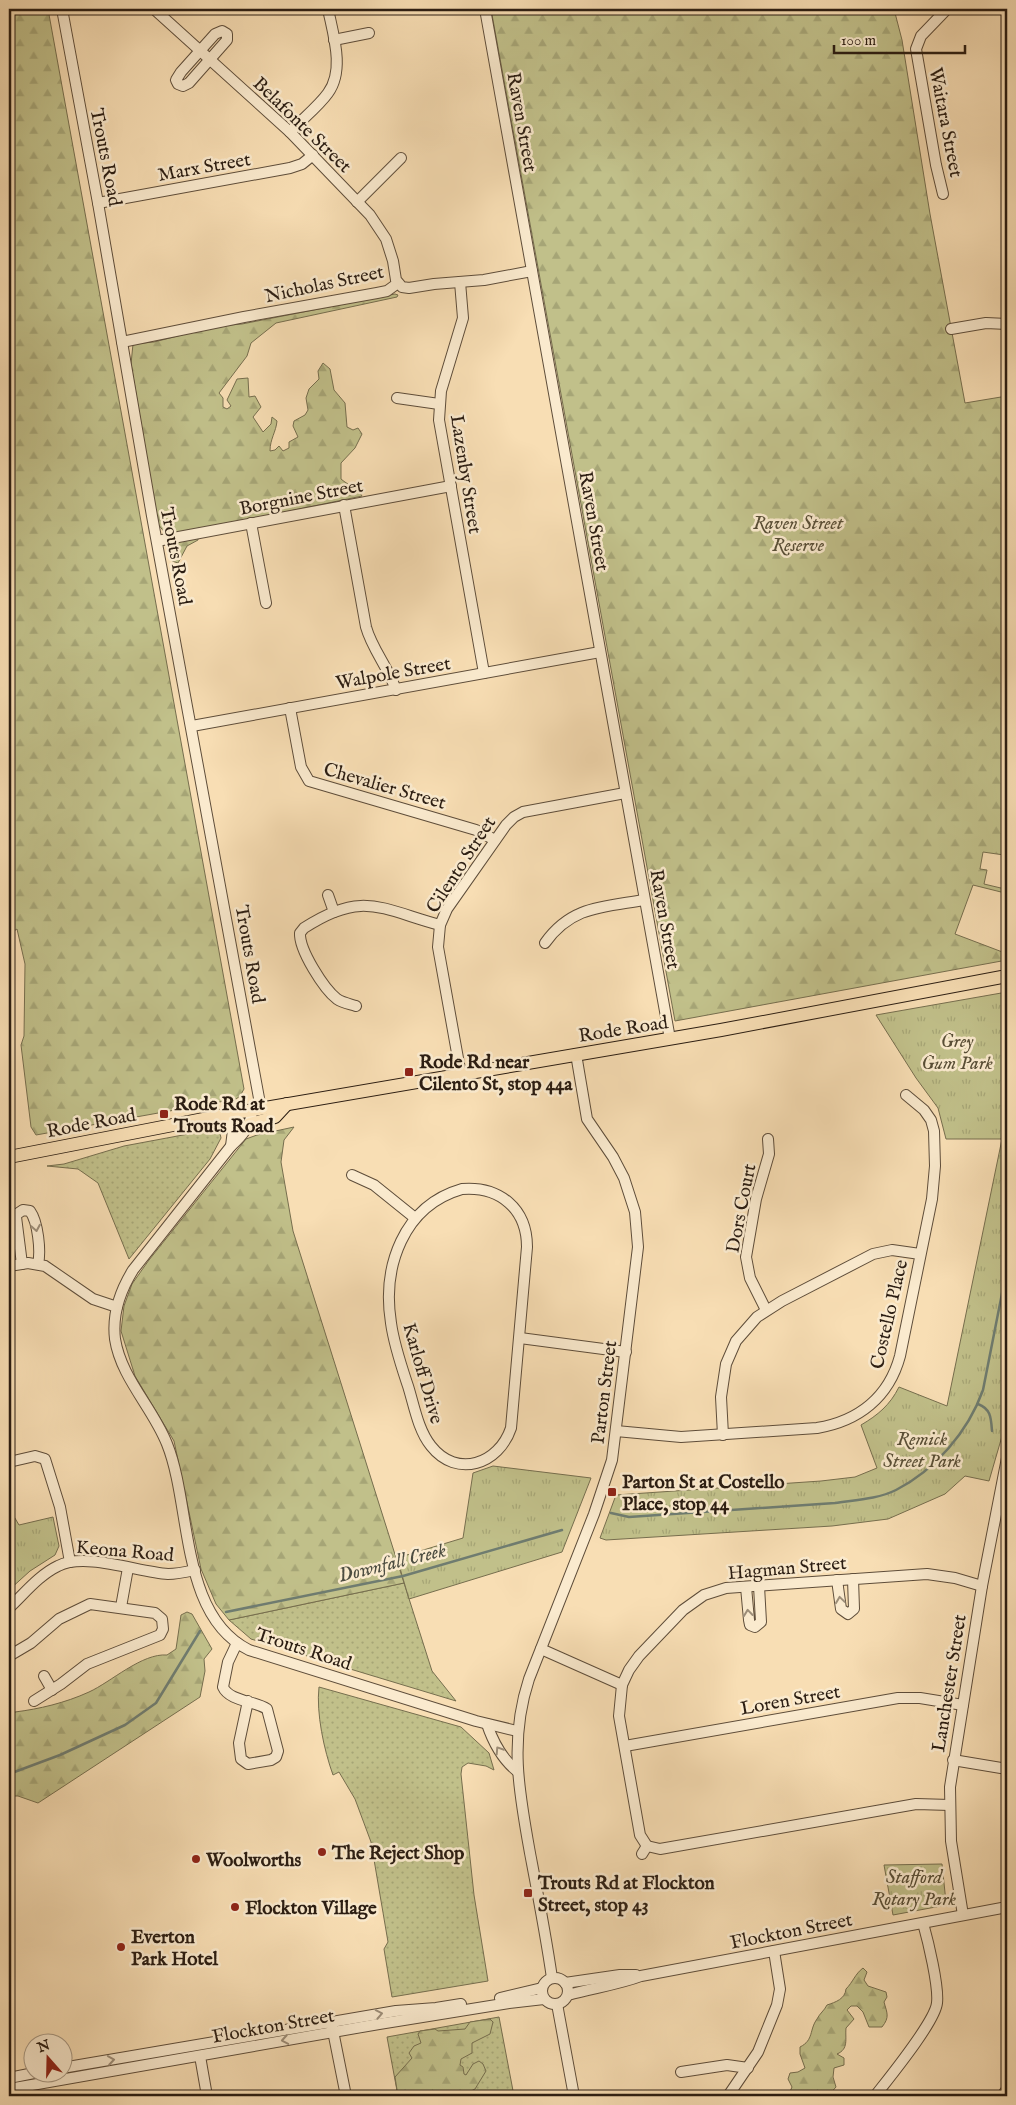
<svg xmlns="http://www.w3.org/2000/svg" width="1016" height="2105" viewBox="0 0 1016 2105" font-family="'IM FELL English',serif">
<defs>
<pattern id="grass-dots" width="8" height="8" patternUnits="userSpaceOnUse" patternTransform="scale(1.25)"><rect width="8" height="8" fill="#c1c08a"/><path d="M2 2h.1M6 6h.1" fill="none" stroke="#a6a576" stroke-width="1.8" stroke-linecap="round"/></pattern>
<pattern id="forest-firs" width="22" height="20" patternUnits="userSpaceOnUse" patternTransform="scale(1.25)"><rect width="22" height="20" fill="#c1c08a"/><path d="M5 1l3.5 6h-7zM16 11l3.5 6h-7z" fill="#a6a576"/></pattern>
<pattern id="park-tufts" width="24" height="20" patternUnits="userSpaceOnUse" patternTransform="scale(1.25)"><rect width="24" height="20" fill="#c1c08a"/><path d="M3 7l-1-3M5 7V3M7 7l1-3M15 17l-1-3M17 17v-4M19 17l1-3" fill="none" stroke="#a6a576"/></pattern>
</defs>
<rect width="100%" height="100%" fill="#f8deb4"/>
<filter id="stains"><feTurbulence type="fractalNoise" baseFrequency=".004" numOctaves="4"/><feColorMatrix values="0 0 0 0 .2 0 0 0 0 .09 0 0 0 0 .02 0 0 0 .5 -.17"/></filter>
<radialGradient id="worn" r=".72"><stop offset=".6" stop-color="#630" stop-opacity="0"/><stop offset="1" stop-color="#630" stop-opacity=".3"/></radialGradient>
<g fill="url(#grass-dots)" stroke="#766e4e">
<path d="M 215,1129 L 219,1129 L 221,1138 L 210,1159 L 129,1259 L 98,1183 L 78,1169 L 47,1166 L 64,1164 L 124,1146 Z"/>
<path d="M 404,1583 L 432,1671 L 456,1701 L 251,1639 L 229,1620 Z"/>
<path d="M 319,1687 L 461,1727 L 489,1753 L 494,1770 L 486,1766 L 468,1763 L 462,1767 L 461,1774 L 474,1895 L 488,1981 L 392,1997 L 384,1949 L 388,1942 L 371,1842 L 355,1799 L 339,1772 L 333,1775 C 324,1750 316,1713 319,1687 Z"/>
<path d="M 499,2017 L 514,2096 L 398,2096 L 387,2037 Z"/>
</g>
<g fill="url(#forest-firs)" stroke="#766e4e">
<path d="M 9,9 L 48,9 L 244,1089 L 240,1096 L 236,1099 L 36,1135 L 31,1127 L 21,1045 L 24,1036 L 25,964 L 17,929 L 11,933 L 9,930 Z"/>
<path d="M 491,9 L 894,9 L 902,40 L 930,214 L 965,403 L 1007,396 L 1007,871 L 1003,870 L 1004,855 L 983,852 L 980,869 L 987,870 L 984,884 L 1005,889 L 1007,881 L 1005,893 L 973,885 L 955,934 L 1005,953 L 1007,949 L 1007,960 L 675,1021 Z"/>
<path d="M 395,294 L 398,295 L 397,297 L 276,323 L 251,343 L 247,356 L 219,393 L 223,398 L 223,407 L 227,409 L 231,406 L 227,400 L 237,379 L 248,378 L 249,397 L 255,396 L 261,407 L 253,417 L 263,432 L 271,424 L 272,417 L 277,421 C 276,432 270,439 270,451 L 275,450 L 279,446 L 283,451 L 289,448 L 289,442 L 298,437 L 293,426 L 294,421 L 305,415 L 308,410 L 306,398 L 309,389 L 319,379 L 318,371 L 323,363 L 330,369 L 334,390 L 345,403 L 347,427 L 353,430 L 358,428 L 362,434 L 355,448 L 341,463 L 341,479 C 349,486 357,487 362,496 L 198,530 L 198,540 L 187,546 L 178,563 L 172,561 L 170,548 L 172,542 L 158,524 L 131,364 L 133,344 L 154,342 L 217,326 L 242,324 Z"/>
<path d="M 294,1127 L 284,1140 L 281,1162 L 293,1231 L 404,1583 L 229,1620 L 216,1604 L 201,1569 L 174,1441 L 135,1376 L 121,1331 L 124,1306 L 132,1284 L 149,1260 L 246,1139 L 257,1135 Z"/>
<path d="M 187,1612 L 192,1614 L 212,1649 L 204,1659 L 205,1671 L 200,1697 L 38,1803 L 18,1796 L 9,1796 L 9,1725 L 15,1712 C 39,1709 65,1703 89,1692 C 111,1682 142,1653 167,1655 L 176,1649 L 181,1615 Z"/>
<path d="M 863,1968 L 867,1972 L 864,1980 L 868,1986 L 886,1992 L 887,1997 L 884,2002 C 887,2013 890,2017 882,2027 L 869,2027 L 863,2012 L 857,2006 L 851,2006 L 847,2010 L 854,2019 L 846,2028 C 845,2039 849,2049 837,2054 L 844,2058 L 844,2065 L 834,2068 L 833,2077 L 836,2087 L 828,2096 L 773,2096 L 773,2094 L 777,2091 L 782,2095 L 789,2094 L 792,2087 L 788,2079 L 790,2073 L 798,2072 L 805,2068 L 800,2054 L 800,2047 C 814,2040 809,2030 817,2019 C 820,2013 824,2011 827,2005 C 836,2002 845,1999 846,1989 C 853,1982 855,1974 863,1968 Z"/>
<path d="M 490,2019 L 493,2022 L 490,2034 L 472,2043 L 472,2053 L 461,2059 L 460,2065 L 463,2067 L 464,2074 L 466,2075 L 473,2064 L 479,2061 L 483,2064 L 486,2071 L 475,2089 L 467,2093 L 465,2096 L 398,2096 L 395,2077 L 412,2058 L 409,2053 L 414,2046 L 421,2043 L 418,2034 L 420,2031 L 435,2029 L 438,2031 L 465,2029 L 470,2022 Z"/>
</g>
<g fill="url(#park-tufts)" stroke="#766e4e">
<path d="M 1007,992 L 1007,1419 L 989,1481 L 965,1476 L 945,1494 L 888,1519 L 832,1526 L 606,1540 L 600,1538 L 616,1495 L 821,1481 L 855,1477 L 877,1468 L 861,1425 C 878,1415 890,1405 899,1387 L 947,1406 L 1002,1139 L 946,1139 L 938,1108 L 916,1078 L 876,1015 Z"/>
<path d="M 493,1466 L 591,1478 L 562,1552 L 409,1599 L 397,1558 L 463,1538 L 473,1473 Z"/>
<path d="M 9,1508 L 19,1525 L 53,1517 L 59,1546 L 55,1555 L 30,1571 L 9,1590 Z"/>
<path d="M 942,1864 L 946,1902 L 941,1906 L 893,1915 L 884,1865 Z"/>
</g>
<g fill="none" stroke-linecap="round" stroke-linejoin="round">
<g stroke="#6f7c70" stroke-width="2.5">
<path d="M 978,1404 C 991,1409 991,1418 992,1431"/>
<path d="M 611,1513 L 629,1517 L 835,1503 C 855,1500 878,1499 896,1490 C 935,1470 968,1432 983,1390 L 1007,1268"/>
<path d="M 226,1612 L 403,1576 L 562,1530"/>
<path d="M 9,1774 L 60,1755 L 125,1725 L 156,1703 L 200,1631"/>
</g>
<g stroke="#5e4d3a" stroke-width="12">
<g id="minor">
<path d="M 62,9 L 98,203 L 152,516 L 261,1109"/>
<path d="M 154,9 L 290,132 L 370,215 L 386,239 L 393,261 L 396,280 L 402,287 L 409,288 L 434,284 L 484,280 L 532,271"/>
<path d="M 485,9 L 670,1039"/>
<path d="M 222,31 L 227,34 L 227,40 L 189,83 L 183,86 L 178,84 L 176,80 L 181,72 L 215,34 Z"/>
<path d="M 334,40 L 369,33"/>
<path d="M 290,132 C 302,119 318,107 328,93 C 345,70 333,34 328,9"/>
<path d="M 943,194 L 936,165 L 916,49 L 921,36 L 947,9"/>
<path d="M 357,202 L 401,158"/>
<path d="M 98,203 L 290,168 L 302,164 L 313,155"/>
<path d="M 460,282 L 463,318 L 441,391 L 439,420 L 484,673"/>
<path d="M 951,329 L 986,323 L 1007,324"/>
<path d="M 122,342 L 244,317 L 377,293 L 387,291 L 398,283"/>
<path d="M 397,398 L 439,404"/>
<path d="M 344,505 L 366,627 C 372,649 388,667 396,690"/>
<path d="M 251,523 L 266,603"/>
<path d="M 157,541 L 451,486"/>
<path d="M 290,708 L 301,767 L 309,781 L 476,830 L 495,840"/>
<path d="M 192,726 L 600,652"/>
<path d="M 328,895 L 334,912"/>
<path d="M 545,943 C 571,906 603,907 644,900"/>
<path d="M 356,1006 C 350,1004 343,1003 337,999 C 324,989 299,950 300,933 L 304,928 C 362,890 381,909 440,925"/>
<path d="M 461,1075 L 438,947 L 440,925 L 447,909 L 506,825 L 514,817 L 523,812 L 625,793"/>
<path d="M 252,1110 C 251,1126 242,1136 231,1146 L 133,1270 C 120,1291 112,1314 115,1339 C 121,1378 153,1408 167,1444 C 192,1506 179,1615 249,1650 L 476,1721 L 517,1731"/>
<path d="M 224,1115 L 233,1130 L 231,1146"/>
<path d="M 352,1175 L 374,1185 L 415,1218"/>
<path d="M 462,1189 C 500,1186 527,1209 527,1247 L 511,1428 C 499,1464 457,1479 431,1446 C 418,1430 414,1405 408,1386 C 401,1365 394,1345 391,1323 C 382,1267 403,1206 462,1189 Z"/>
<path d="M 22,1264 L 16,1217 L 17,1214 L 23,1210 L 30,1211 C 38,1222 41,1251 38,1264"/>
<path d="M 9,1266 L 28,1263 L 45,1266 L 93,1299 L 117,1307"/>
<path d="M 766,1310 L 750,1278 L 746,1257 L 756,1199 L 769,1154 L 768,1139"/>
<path d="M 520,1338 L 626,1352"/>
<path d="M 616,1431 L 681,1437 L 817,1428 C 859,1421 889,1397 900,1356 L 932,1199 L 935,1166 L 934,1131 L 931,1120 L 924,1110 L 906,1095"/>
<path d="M 723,1435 L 721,1397 L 726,1364 L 736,1341 L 757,1317 L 782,1301 L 873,1254 L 892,1250 L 920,1254"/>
<path d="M 9,1462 L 35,1456 L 45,1459 L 60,1507 L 70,1562"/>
<path d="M 837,1580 L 841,1609 L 848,1614 L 854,1609 L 853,1579"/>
<path d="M 746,1587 L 749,1620 L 750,1625 L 755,1627 L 761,1622 L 759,1586"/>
<path d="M 121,1607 L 128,1568"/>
<path d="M 9,1608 C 24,1594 39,1575 58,1566 C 85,1552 138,1572 168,1574 C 177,1574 186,1572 195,1570"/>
<path d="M 237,1643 L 228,1662 L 223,1687 C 229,1701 255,1701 267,1709 L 278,1751 L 276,1757 L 271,1760 L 248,1764 L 241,1759 L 239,1743 L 248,1701"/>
<path d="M 541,1649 L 622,1685"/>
<path d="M 9,1656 L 31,1643 L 59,1619 L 90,1604 L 155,1613 L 162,1619 L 163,1629 L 160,1635 L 87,1664 L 61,1684 L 34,1701"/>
<path d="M 9,1672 L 9,1673"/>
<path d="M 44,1676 L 52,1690"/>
<path d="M 487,1724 C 493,1742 502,1759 517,1771"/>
<path d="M 625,1746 L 898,1698 L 920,1698 L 963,1705"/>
<path d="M 953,1760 L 1007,1769"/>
<path d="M 647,1846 L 640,1835 L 619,1716 L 622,1685 L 629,1670 L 639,1656 L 683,1610 L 704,1595 L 726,1588 L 927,1574 L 955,1578 L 982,1586"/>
<path d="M 642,1854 L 647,1846 L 660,1849 L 916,1804 L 950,1805"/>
<path d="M 963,1915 L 951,1841 L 950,1787 L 982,1586 L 1007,1458"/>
<circle cx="555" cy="1991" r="13"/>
<path d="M 552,1978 C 546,1936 538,1895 530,1853 C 519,1792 509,1740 529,1679 L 594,1514 L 612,1460 L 638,1247 L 635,1212 L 624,1178 L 613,1157 L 587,1119 L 576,1054"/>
<path d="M 565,1983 L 620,1975 L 636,1975"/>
<path d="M 568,1995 C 592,1988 617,1985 641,1976 L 1007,1907"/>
<path d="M 500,1998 L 542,1988"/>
<path d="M 557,2004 L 574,2096"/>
<path d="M 332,2026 L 346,2096"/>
<path d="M 200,2056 L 207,2096"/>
<path d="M 62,2068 L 396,2011 L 436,2008 L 461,2004"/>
<path d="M 681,2072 L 727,2065 L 748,2068"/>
<path d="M 9,2078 L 39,2072"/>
<path d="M 9,2089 L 379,2024 L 509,2003 L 544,1999"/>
<path d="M 728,2096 L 758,2052 L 777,2005 L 780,1989 L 774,1951"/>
<path d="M 875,2096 C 889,2078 935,2022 937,2003 C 939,1986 928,1941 923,1923"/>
<path d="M 1002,2096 L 1007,2089"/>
</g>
</g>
<g stroke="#2b1d12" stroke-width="14">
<g id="major">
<path d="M 250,1124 L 275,1117 L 287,1104"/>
<path d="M 9,1157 L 224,1115 L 721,1030 L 1007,976"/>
</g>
</g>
<use href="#minor" stroke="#faeace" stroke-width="10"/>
<use href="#major" stroke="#f8deb4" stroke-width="12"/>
</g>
<defs><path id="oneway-chevron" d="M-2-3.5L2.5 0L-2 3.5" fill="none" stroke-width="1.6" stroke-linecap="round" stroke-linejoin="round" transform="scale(1.25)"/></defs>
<g stroke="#9d8e79">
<use href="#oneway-chevron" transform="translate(36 1228) rotate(80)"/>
<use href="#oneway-chevron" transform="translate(840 1600) rotate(-98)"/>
<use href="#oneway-chevron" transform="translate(748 1613) rotate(-96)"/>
<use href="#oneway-chevron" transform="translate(499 1750) rotate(-123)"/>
<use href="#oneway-chevron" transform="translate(379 2014) rotate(-11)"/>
<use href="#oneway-chevron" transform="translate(285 2040) rotate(170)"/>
<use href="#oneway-chevron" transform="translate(111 2060) rotate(-9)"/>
</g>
<g fill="#8f2418" stroke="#faeace" stroke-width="2">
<rect x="404" y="1067" width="10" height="10" rx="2.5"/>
<rect x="159" y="1109" width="10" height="10" rx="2.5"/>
<rect x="607" y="1487" width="10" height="10" rx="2.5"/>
<circle cx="322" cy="1852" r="5"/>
<circle cx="196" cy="1859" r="5"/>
<rect x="523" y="1888" width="10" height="10" rx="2.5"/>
<circle cx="235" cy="1907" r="5"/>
<circle cx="121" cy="1947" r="5"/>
</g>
<g text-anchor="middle" stroke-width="5" stroke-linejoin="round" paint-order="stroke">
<g font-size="19" fill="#2b1d12" stroke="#faeace">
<text transform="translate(523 122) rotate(80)" y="7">Raven Street</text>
<text transform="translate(947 122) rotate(79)" y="7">Waitara Street</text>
<text transform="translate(303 124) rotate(44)" y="7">Belafonte Street</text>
<text transform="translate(107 157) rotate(79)" y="7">Trouts Road</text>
<text transform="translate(204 166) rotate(-10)" y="7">Marx Street</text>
<text transform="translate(324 283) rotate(-12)" y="7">Nicholas Street</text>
<text transform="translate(467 474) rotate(81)" y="7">Lazenby Street</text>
<text transform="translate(301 496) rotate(-11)" y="7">Borgnine Street</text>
<text transform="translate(595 521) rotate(80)" y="7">Raven Street</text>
<text transform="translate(177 556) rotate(79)" y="7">Trouts Road</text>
<text transform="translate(393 672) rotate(-10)" y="7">Walpole Street</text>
<text transform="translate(385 785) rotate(16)" y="7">Chevalier Street</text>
<text transform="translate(460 864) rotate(-57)" y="7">Cilento Street</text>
<text transform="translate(666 919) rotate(80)" y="7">Raven Street</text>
<text transform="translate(251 954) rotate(80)" y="7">Trouts Road</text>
<text transform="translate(623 1028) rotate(-9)" y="7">Rode Road</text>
<text transform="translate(91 1122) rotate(-11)" y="7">Rode Road</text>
<text transform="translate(740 1208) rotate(-79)" y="7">Dors Court</text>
<text transform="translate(888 1314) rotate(-77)" y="7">Costello Place</text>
<text transform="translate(424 1373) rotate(74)" y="7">Karloff Drive</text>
<text transform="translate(603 1392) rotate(-83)" y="7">Parton Street</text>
<text transform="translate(125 1550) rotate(5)" y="7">Keona Road</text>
<text transform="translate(787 1567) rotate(-5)" y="7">Hagman Street</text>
<text transform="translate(304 1648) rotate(18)" y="7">Trouts Road</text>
<text transform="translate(948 1683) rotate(-81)" y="7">Lanchester Street</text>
<text transform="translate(790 1699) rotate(-10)" y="7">Loren Street</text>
<text transform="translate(791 1930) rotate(-11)" y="7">Flockton Street</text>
<text transform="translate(273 2025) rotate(-10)" y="7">Flockton Street</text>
</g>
<g font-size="19" font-style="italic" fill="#584e36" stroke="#faeace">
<text x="798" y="529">Raven Street<tspan x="798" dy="22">Reserve</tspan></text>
<text x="957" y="1047">Grey<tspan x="957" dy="22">Gum Park</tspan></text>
<text x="922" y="1445">Remick<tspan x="922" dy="22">Street Park</tspan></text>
<text x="914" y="1883">Stafford<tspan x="914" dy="22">Rotary Park</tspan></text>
</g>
<g font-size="19" font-weight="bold" fill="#2b1d12" stroke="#faeace" text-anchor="start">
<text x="419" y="1068">Rode Rd near<tspan x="419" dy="22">Cilento St, stop 44a</tspan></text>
<text x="174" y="1110">Rode Rd at<tspan x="174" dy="22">Trouts Road</tspan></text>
<text x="622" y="1488">Parton St at Costello<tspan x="622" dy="22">Place, stop 44</tspan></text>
<text x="332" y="1859">The Reject Shop</text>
<text x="206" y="1866">Woolworths</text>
<text x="538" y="1889">Trouts Rd at Flockton<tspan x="538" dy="22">Street, stop 43</tspan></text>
<text x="245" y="1914">Flockton Village</text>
<text x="131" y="1943">Everton<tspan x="131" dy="22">Park Hotel</tspan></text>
</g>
<g font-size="20" font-style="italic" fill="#4d4d41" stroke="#faeace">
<text transform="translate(392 1562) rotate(-14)" y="7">Downfall Creek</text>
</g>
</g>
<rect width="1016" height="2105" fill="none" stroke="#f8deb4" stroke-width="30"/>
<rect x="10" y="10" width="996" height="2085" fill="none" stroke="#2b1d12" stroke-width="2.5"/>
<rect x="15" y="15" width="986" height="2075" fill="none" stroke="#2b1d12"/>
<g transform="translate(48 2058) rotate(340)"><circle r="24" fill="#faeace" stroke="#a79883"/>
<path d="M0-4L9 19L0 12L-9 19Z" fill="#8f2418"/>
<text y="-8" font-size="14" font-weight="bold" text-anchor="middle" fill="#2b1d12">N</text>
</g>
<path d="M834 45v8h131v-8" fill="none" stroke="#2b1d12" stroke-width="2.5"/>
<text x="841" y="45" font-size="15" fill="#2b1d12" stroke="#faeace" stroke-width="4" paint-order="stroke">100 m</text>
<rect width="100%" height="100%" filter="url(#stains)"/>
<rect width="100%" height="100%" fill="url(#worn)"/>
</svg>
